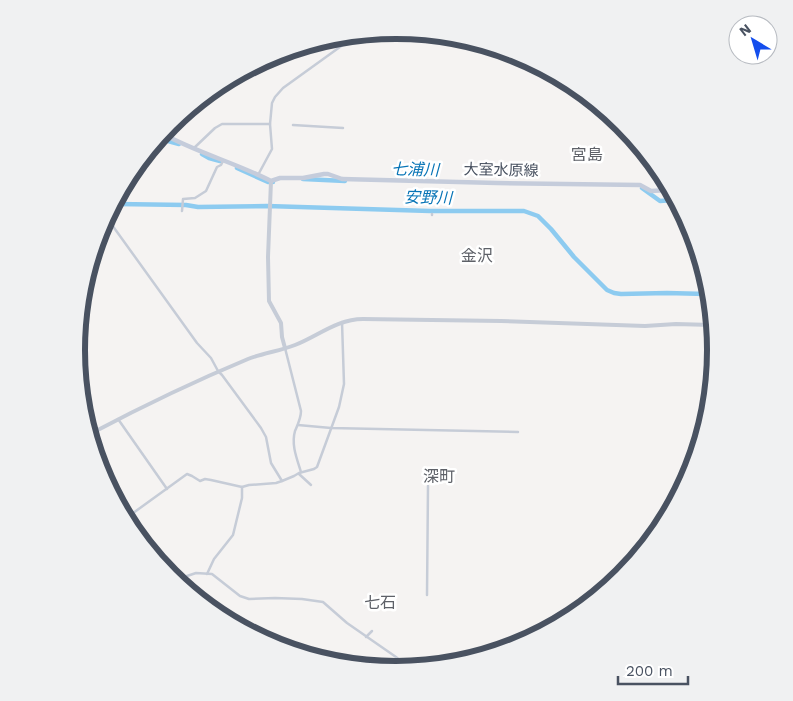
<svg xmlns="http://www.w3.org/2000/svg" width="793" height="701" viewBox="0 0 793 701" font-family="'Work Sans','Noto Sans JP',sans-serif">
<rect width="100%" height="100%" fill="#f5f3f2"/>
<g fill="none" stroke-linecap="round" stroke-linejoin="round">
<g stroke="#8dcbf0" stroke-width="4.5">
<path d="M 161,137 L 168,141 L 179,144"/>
<path d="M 202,154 L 209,158 L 220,161"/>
<path d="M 237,168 L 268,182 L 273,182"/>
<path d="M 303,179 L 345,181"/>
<path d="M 642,188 L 660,201 L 674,200"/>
<path d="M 117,204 L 186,205 L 198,207 L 267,206 L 430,211 L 524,211 L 538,216 L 551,229 L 574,257 L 607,290 L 614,293 L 621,294 L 667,293 L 706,294"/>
</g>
<g stroke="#c6ccd7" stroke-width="2.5">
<path d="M 293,125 L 343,128"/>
<path d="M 194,148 L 215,128 L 222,124 L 270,124"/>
<path d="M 258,175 L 272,149 L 270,124 L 272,103 L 275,97 L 283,88 L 351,39"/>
<path d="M 182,211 L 183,199 L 195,198 L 206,191 L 217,167 L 221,165 L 223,161"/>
<path d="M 432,214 L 432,215"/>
<path d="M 107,218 L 197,343 L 211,358 L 218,371 L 222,375 L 261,428 L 266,437 L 271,463 L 282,481"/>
<path d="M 285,348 L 301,411 C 301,418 298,424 295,431 C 291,445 297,459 301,472"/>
<path d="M 118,419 L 167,489"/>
<path d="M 298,425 L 331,428 L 518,432"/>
<path d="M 299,474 L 311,485"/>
<path d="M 129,516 L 187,474 L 192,476 L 200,481 L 205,479 L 211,480 L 242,487 L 249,485 L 276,483 L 282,481 L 294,476 L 299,473 L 314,469 L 317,467 L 339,407 L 344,384 L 342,322"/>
<path d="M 157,557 L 160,563"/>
<path d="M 207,574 L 214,559 L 233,535 L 242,498 L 242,487"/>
<path d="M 175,580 L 196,573 L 212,574 L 240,596 L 249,599 L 275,598 L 302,599 L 323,602 L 347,623 L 396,657 L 409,669"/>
<path d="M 427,595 L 428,486"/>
<path d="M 366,637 L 372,631"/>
</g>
<g stroke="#c6ccd7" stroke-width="4">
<path d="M 271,181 L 268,257 L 269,301 L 281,323 L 282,337 L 285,348"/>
<path d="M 92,433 C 143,406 195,381 248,359 C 263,353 280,351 295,345 C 318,336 337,319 363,319 L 501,321 L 645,326 L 676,324 L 712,325"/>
</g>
<path stroke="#c5ccdb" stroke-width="4.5" d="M 163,134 C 198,153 236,163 271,181 L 280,178 L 303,178 L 324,174 L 328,174 L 342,179 L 497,183 L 640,185 L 651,191 L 668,190"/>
</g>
<g text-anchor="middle" stroke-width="5" stroke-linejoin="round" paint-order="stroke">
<g font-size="15" fill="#495261" stroke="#fff">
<text transform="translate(501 170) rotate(1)" y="5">大室水原線</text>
</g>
<g font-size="16" fill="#5e6168" stroke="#fff">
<text x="587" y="160">宮島</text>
<text x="477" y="261">金沢</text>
<text x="439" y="482">深町</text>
<text x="380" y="608">七石</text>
</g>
<g font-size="16" font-style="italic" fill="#0774b6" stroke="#fff">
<text transform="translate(415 169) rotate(1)" y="6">七浦川</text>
<text transform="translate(428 197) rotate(1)" y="6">安野川</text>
</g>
</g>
<path d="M0 0H793V701H0ZM85 350a311 311 0 1 1 622 0a311 311 0 1 1-622 0Z" fill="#f0f1f2" fill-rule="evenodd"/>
<path fill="none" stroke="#495261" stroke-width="6" d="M85 350a311 311 0 1 1 622 0a311 311 0 1 1-622 0Z"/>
<g transform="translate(753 40) rotate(322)"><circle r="24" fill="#ffffff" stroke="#b6bac0"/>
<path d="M0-4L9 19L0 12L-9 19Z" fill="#144eed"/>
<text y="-8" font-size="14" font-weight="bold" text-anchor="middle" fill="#495261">N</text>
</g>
<path d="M618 676v8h70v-8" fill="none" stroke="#495261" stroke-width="2.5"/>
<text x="626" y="676" font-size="15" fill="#495261" stroke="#ffffff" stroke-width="4" paint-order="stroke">200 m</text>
</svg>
